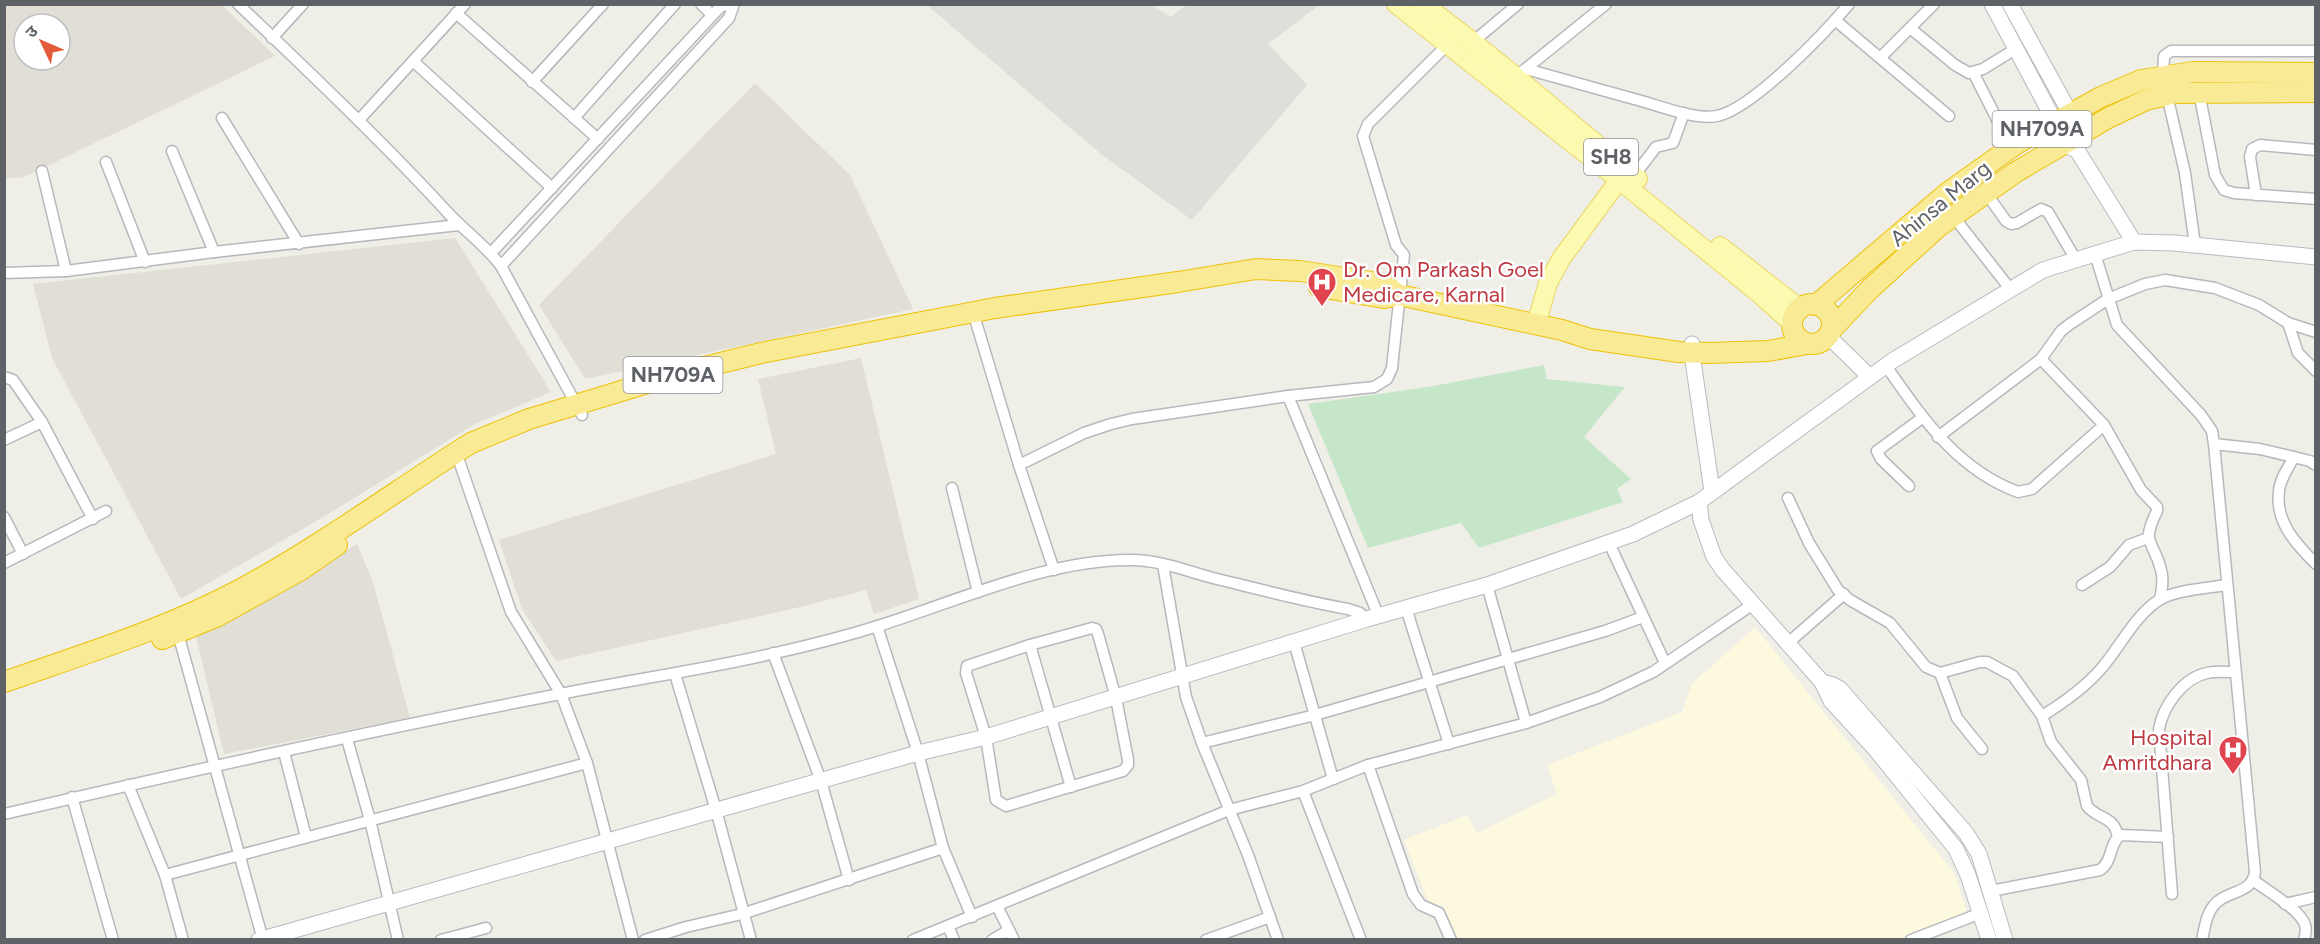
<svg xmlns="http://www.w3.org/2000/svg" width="2320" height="944" viewBox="0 0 2320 944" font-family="Figtree,'Noto Sans Devanagari',sans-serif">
<rect width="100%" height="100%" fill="#f0efe7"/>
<path fill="#fdf9df" d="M 1755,627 L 1955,874 L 1967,913 L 1901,939 L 1457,939 L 1443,905 L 1431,909 L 1404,840 L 1467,815 L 1477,833 L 1557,794 L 1547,765 L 1682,712 L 1692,684 Z"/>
<path fill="#dfded9" d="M 1150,4 L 1171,17 L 1186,5 L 1319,5 L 1268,44 L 1307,85 L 1192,220 L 1101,154 L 927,5 Z"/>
<g fill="#e0ded5" fill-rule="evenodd">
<path d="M 4,5 L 222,5 L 275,56 L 24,177 L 5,179 ZM 24,24 L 60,24 L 60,60 L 24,60 Z"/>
<path d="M 755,83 L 850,175 L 913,309 L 585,379 L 539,305 Z"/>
<path d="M 455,238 L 551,392 L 473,425 L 325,516 L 181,599 L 52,358 L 33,284 Z"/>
<path d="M 861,358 L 919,599 L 874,614 L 866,590 L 792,609 L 556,661 L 522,609 L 499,540 L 776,454 L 758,379 Z"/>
<path d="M 357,544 L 373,582 L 410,718 L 224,754 L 196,637 Z"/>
</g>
<path fill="#c5e6c9" d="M 1544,365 L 1547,379 L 1625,387 L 1584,437 L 1631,479 L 1617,489 L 1623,502 L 1479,548 L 1461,523 L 1368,548 L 1308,404 L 1428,387 Z"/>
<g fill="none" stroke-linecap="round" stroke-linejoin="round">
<g stroke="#b7b8bd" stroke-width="13">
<g id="street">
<path d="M 238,4 C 310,73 382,141 449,214 C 466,232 486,246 501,266 L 582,415"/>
<path d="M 701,4 L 712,15"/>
<path d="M 456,13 L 598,139"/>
<path d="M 1835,20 L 1949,116"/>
<path d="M 1910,28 L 1955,65 L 1969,73 L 1983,69 L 2017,48"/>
<path d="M 272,38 L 303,4"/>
<path d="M 1474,41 L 1518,4"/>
<path d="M 1881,57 L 1934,4"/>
<path d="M 413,61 L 552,188"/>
<path d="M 1526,69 C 1565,80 1605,91 1645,102 C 1665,108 1697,120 1717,116 C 1752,109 1825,33 1849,4"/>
<path d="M 1523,71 L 1606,4"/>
<path d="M 1973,72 L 2011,147"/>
<path d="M 2163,77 L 2164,56 L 2171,51 L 2316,51"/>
<path d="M 532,82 L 603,4"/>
<path d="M 2199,92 L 2215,175 L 2224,190 L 2234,193 L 2316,199"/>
<path d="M 2167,95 L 2185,173 L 2195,245"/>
<path d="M 222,118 L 299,244"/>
<path d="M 574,118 L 675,4"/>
<path d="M 359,120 L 465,4"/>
<path d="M 172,151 L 214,252"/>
<path d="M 106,162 L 145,262"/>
<path d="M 42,171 L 66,271"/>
<path d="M 1634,176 L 1656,147 L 1673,143 L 1684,113"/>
<path d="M 1986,193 L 2006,221 L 2011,224 L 2017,223 L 2041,209 L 2048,212 L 2076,260"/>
<path d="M 2256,195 L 2250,157 L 2252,149 L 2260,145 L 2316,150"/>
<path d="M 1953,216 L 2011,290"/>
<path d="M 491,253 L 720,7 L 728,4"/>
<path d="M 2095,254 L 2117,325 L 2201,415 L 2212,431 L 2214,444 L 2255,872 C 2252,894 2229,890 2216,903 C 2206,913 2205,927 2202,940"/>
<path d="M 501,266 L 729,18 L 734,4"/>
<path d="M 4,273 L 66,271 L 214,252 L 459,225"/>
<path d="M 973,312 L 1019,465 L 1054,570"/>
<path d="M 2288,323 L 2298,353 L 2316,371"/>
<path d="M 2041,359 L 2104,425 L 2141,490 L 2157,507 L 2157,511 C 2140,545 2154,540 2161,570 C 2164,580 2162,590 2160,599"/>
<path d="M 1886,366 C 1922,417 1956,469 2018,492 L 2032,489 L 2104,425"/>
<path d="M 4,377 L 13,380 L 42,422 L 93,519"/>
<path d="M 1288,396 L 1379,617"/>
<path d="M 1938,437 L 2041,359 L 2061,331 L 2070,324 L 2108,299 L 2145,284 L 2165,280 L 2215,288 L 2259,305 L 2288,323 L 2316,332"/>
<path d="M 4,440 L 42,422"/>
<path d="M 2214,444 L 2260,449 L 2310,461 L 2316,465"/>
<path d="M 456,452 L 511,612 L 561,694 L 587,763 L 633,940"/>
<path d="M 2294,457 C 2288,468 2280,479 2279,491 C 2275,522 2296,544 2316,564"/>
<path d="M 1019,465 L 1084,433 L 1111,424 L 1132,419 L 1288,396 L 1374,387 L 1387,379 L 1392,368 L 1404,255 L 1396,245 L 1363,136 L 1368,124 L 1448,44"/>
<path d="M 1909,486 L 1881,459 L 1877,451 L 1922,418"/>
<path d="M 952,488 L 978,592"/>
<path d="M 1788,498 L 1809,543 L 1838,590 L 1850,600 L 1890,623 L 1926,667 L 1940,673 L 1980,662 L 1987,662 L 2013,676 L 2042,716 L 2051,742 L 2081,780 L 2087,806 C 2098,820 2114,815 2118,837"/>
<path d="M 4,517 L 23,554"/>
<path d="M 1609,543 L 1665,663"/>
<path d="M 4,563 L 106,511"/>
<path d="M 1163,565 L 1186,697 L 1202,743 L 1248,855 L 1278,940"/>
<path d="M 1487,585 L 1526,723"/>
<path d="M 2082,585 L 2110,567 L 2129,545 L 2148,538"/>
<path d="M 1406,608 L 1449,744"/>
<path d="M 877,626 L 918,753 L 943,848 L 972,917"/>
<path d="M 1092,628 L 1096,629 L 1098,634 L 1116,698 L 1128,760 L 1128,765 L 1123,771 L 1006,806 L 996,800 L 986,737 L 966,673 L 967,666 L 1030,645 Z"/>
<path d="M 177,630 L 263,940"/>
<path d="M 1294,642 L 1333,779"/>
<path d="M 1788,643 L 1844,594"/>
<path d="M 1030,645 L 1071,787"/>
<path d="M 773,653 L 821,781 L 849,880"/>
<path d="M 1940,673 L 1957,718 L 1982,749"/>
<path d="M 675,674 L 716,810 L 751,940"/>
<path d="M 2042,716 C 2063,703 2083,689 2100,670 C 2119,649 2134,616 2159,600 C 2175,590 2208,588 2227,585"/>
<path d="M 347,739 L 370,820 L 398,940"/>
<path d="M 1202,743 L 1315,715 L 1605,631 L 1643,617"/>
<path d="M 284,752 L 306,837"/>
<path d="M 1368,765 L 1413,894 L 1421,905 L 1439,913 L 1451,940"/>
<path d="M 128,785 L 165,875 L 183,940"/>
<path d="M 1303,791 L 1361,940"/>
<path d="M 72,797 L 113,940"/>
<path d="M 4,814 C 189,771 374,730 560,694 C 630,680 701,670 771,654 C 807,646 843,637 878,626 C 958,601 1048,559 1132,560 C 1159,560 1187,571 1213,578 C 1258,589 1303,601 1348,609 L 1360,613 L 1367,619"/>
<path d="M 165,875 L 587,763"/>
<path d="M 2253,880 C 2266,890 2301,910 2305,925 C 2307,930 2305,935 2304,940"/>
<path d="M 1991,891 L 2100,870 C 2113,862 2109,842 2121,835 L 2168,837"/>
<path d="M 2172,894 L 2159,729 C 2163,706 2183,678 2207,673 C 2216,671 2226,672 2235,672"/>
<path d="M 2285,904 L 2316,897"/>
<path d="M 997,906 L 1014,940"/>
<path d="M 948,926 L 954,940"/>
<path d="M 441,940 L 486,928"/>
<path d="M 645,940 L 686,927 L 742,914 L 943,848"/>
<path d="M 913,940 L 1229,810 L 1303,791 L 1368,765 L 1526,723 L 1600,697 L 1653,672 L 1753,604"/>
<path d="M 992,940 L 1009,930"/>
<path d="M 1206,940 L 1270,917"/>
<path d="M 1911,940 L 1981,913"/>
</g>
</g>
<g stroke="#b8bac0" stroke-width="17">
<g id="secondary">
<path d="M 1992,4 L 2055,122 L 2063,144 L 2077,150"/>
<path d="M 2010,4 L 2070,113 L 2080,134 L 2078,144"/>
<path d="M 2077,150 L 2134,242"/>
<path d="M 1828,336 L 1870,377"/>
<path d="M 1692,344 L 1692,354 L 1712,491"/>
<path d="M 1699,502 L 1701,520 L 1714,557 L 1723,570 L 1822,682 L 1831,701 L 1876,750 L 1956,849 L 1968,875 L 1989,940"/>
<path d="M 1822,682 L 1833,685 L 1840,689 L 1966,833 L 1979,854 L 2005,940"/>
<path d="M 259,940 L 918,753 L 986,737 L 1367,619 L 1487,585 L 1633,534 L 1699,502 L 1892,361 L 2043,270 L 2134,242 L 2174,243 L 2316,257"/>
</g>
</g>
<g stroke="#ecd664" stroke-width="20">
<g id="primary">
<path d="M 1396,4 L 1619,180 L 1756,291 L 1792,323"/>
<path d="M 1423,4 C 1498,59 1567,120 1638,179"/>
<path d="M 1720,246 L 1799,308"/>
<path d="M 1536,325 L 1548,283 L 1561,259 L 1619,180"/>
</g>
</g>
<g stroke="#edc109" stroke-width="22">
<g id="highway">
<path d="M 1319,287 L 1384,298 L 1399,295"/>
<circle cx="1812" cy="324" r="20"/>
<path d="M 1816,305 L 1947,193 L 2016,144 L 2101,97 L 2141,80 L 2193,72 L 2316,73"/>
<path d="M 1832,329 L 1870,289 L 1938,227 L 2016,172 L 2108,118 L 2146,100 L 2176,93 L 2316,92"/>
<path d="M 162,639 L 218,616 L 301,570 L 337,545"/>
<path d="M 4,682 C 84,654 166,629 241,589 C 321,546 395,491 471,443 L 529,419 L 684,372 L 761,353 L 995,308 L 1178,282 L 1256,269 L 1300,271 L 1385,284 L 1399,295 L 1562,330 L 1590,339 L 1679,352 L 1708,353 L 1768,351 L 1807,344"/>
</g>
</g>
<use href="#street" stroke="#fff" stroke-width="10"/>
<use href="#secondary" stroke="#fff" stroke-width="15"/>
<use href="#primary" stroke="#fcf9b0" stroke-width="18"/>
<use href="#highway" stroke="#f9eb95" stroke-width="20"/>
</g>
<defs>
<g id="hospital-pin" transform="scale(1.5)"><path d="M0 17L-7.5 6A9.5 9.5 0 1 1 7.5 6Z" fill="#e0444e" stroke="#fff"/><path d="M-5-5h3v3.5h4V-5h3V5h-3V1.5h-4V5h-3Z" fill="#fff"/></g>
</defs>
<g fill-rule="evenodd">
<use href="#hospital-pin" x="1322" y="282"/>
<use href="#hospital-pin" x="2233" y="750"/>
</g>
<g text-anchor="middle" stroke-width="5" stroke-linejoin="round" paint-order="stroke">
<g fill="#fff" stroke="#8e9094" stroke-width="1.5">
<rect x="1992.5" y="111" width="99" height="36" rx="4.5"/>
<rect x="1584" y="139" width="54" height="36" rx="4.5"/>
<rect x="623.5" y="357" width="99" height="36" rx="4.5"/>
</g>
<g font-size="21" font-weight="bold" fill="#5e6166">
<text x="2042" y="136">NH709A</text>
<text x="1611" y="164">SH8</text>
<text x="673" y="382">NH709A</text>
</g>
<g font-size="22" fill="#5e6166" stroke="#fff">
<text transform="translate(1940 203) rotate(-39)" y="8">Ahinsa Marg</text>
</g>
<g font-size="22" fill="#be3a42" stroke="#fff" text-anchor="start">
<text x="1343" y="277">Dr. Om Parkash Goel<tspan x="1343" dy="25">Medicare, Karnal</tspan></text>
<text x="2212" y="745" text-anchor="end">Hospital<tspan x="2212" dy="25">Amritdhara</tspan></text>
</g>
</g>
<rect width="2320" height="944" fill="none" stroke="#5e6166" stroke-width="12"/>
<g transform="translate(42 42) rotate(314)"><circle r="28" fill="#ffffff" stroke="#bfc0c2" stroke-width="1.5"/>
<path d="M0-4.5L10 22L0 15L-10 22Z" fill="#e35b3a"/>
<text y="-9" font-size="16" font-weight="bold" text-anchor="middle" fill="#5e6166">उ</text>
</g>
</svg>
